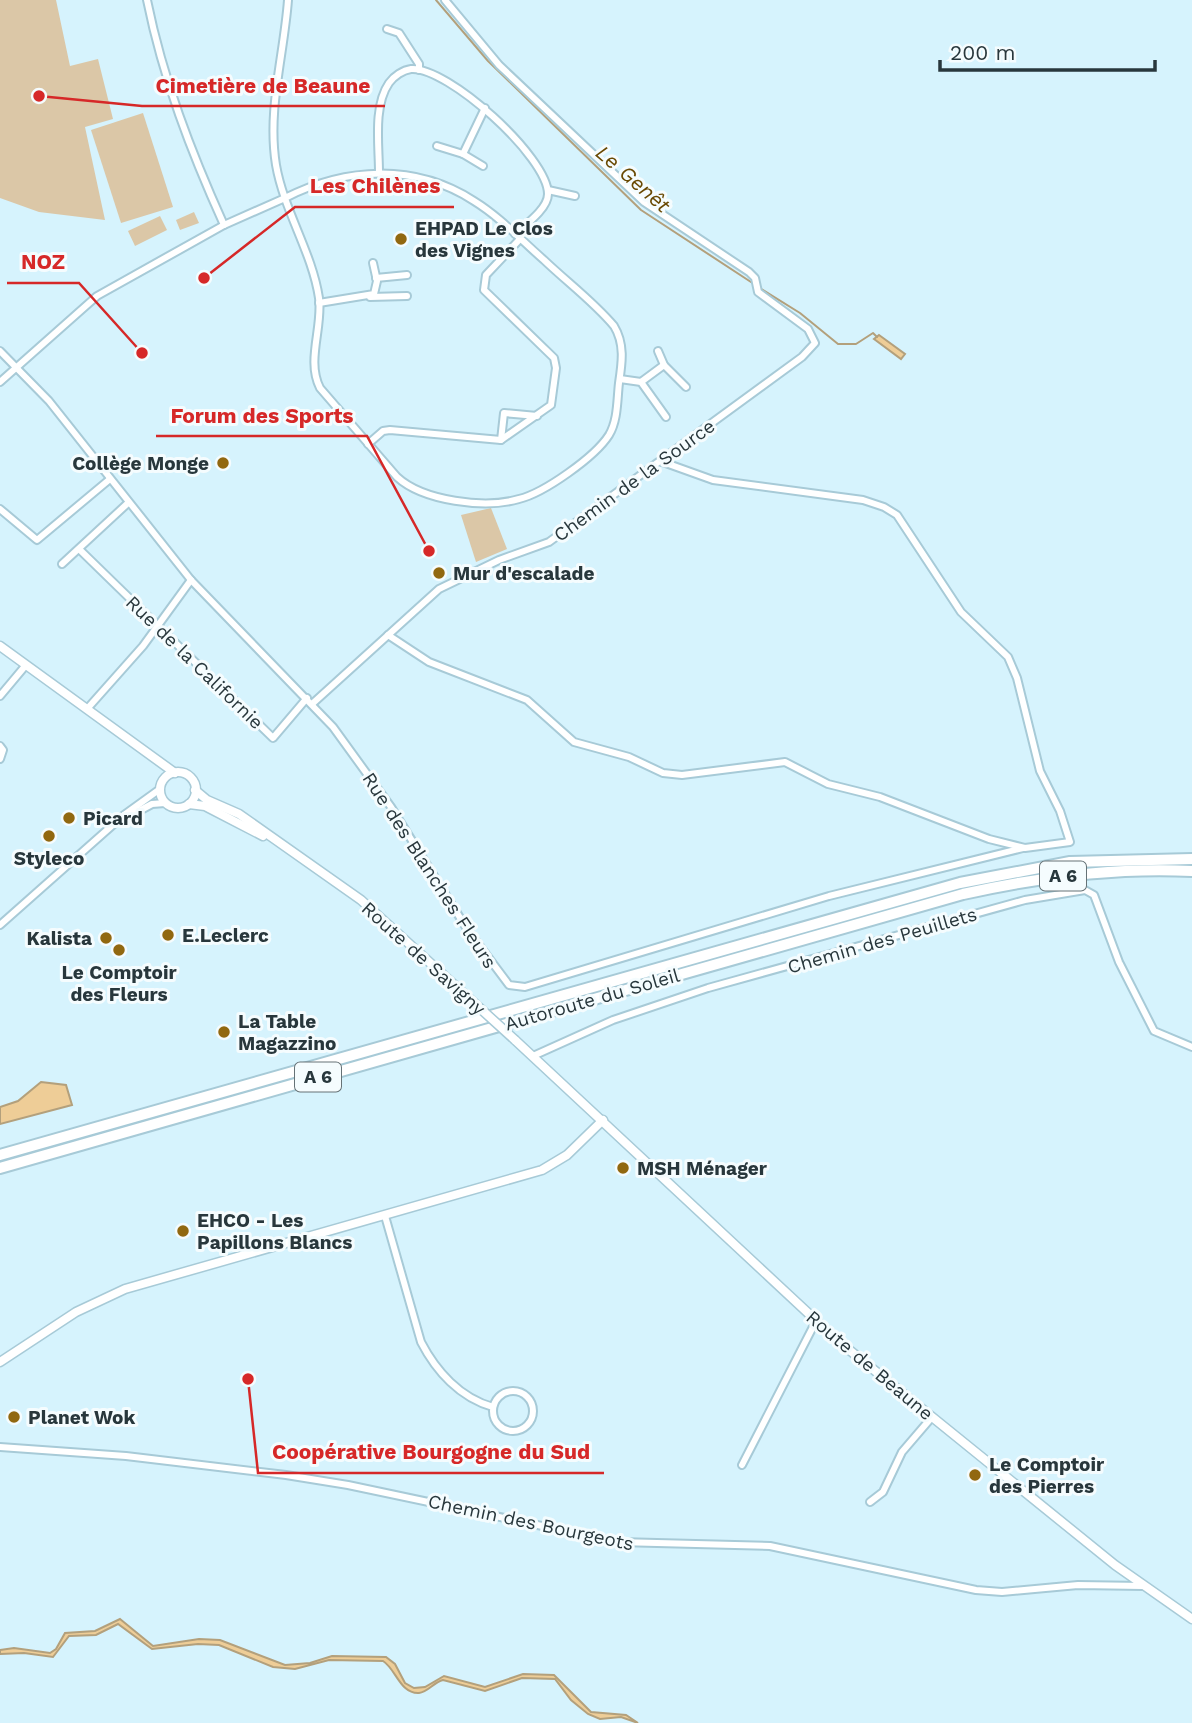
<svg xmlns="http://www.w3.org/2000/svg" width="1192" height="1723" viewBox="0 0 1192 1723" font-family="'Work Sans',sans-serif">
<rect width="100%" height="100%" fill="#d6f3fd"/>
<g fill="#dbc7a7">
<path d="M 0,0 L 56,0 L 70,66 L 98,59 L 113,119 L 85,127 L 105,220 L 39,212 L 0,198 Z"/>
<path d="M 143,113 L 173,207 L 121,223 L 91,130 Z"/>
<path d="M 194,212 L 199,223 L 180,230 L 176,220 Z"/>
<path d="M 160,216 L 167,230 L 135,246 L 128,231 Z"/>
<path d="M 491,508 L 507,549 L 476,562 L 461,515 Z"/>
</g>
<g fill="#eecd97" stroke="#b3a07c" stroke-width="2">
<path d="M 879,335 L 905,354 L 901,359 L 874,339 Z"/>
<path d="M 41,1082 L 66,1085 L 72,1105 L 0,1124 L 0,1107 L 18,1101 Z"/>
<path d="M 120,1619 L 153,1646 L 199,1639 L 220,1640 L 285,1665 L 310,1663 L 332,1656 L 386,1657 L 395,1664 L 405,1683 L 414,1688 L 425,1687 L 444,1676 L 485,1687 L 523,1674 L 554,1675 L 591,1712 L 626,1715 L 638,1723 L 621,1717 L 600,1719 L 588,1714 L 571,1700 L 555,1679 L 522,1678 L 485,1691 L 443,1680 C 434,1682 428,1692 419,1693 C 400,1694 396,1669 383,1661 L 329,1660 L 295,1669 L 273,1667 L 219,1645 L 198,1644 L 152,1649 L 118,1624 L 96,1635 L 69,1636 L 53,1657 L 24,1653 L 0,1654 L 0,1650 L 14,1648 L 50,1653 L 56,1649 L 65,1633 L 95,1631 Z"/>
</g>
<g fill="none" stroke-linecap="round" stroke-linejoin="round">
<g stroke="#b3a07c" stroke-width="2">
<path d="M 436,0 L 488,61 L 641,210 L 754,284"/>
<path d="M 758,287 L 800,313 L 838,344 L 856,344 L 873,333 L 877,337"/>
</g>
<g stroke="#a7cad7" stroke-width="10">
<g id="street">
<path d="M 147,0 C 163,79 191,152 224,225"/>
<path d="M 387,29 L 399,33 L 419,64 L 419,70"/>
<path d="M 437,146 L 463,154 L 483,166"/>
<path d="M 463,154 L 485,108"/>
<path d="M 379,172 C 379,146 373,106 389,83 C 394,76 403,70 411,69 C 447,66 548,157 548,194 C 548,209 525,225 515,234"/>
<path d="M 548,190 L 575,196"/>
<path d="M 376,278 L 407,275"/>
<path d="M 370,297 L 407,296"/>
<path d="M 319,303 L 374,294 L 377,281 L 373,263"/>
<path d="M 0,351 L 49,401 L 191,580 L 333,727 L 391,807 L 467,929 L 509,985 L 525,987 L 829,896 L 1023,848"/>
<path d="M 658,351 L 664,365 L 686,387"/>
<path d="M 620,379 L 641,382 L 666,417"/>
<path d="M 0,382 L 97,296 L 224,225 L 285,198 C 346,167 415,163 474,201 C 500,217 521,240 544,260 C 567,282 594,302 614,326 C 625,344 622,363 619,383 C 617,400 618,420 609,435 C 595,457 544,493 519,499 C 485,509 423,501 397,477 L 320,388 C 306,361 323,327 319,298 C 312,252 284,211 276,165 C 267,110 284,55 288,0"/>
<path d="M 641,382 L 664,365"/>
<path d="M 501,440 L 504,413 L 537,416"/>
<path d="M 368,444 L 383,431 L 390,430 L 501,440 L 551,405 L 556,368 L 554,358 L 484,290 L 486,275 L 520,239"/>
<path d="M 0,509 L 37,540 L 110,479"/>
<path d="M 79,549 L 273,738 L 307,698"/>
<path d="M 62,564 L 128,503"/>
<path d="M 388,635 L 429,662 L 527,700 L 574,742 L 629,757 L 663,773 L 682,775 L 785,762 L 828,784 L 880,797 L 989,839 L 1025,848 L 1070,842 L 1060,811 L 1040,771 L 1017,678 L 1008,657 L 961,612 L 897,515 L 884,507 L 863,500 L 713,480 L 660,461"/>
<path d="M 0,696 L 26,665"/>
<path d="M 312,704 L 439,589 L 499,560 L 549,542 L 802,357 L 815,343 L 808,329 L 758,292 L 755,278 L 749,272 L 644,202 L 499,65 L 445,0"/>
<path d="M 87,709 L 143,646 L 191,580"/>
<path d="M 0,746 L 3,750 L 0,759"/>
<path d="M 124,819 L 152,804 L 165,803"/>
<path d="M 0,925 L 124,815 L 160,789"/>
<path d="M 533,1056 L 613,1020 L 708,988 L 1025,900 L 1085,890 L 1094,895 L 1119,962 L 1154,1031 L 1192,1047"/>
<path d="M 385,1216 L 421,1342 C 436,1371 460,1398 493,1407"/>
<circle cx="513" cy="1411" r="20"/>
<path d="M 0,1447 L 126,1456 L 286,1475 L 348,1485 L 618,1542 L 770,1546 L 976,1590 L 1002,1592 L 1078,1585 L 1143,1586"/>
<path d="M 742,1465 L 816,1321"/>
<path d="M 870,1502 L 883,1492 L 902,1452 L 932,1417"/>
</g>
</g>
<g stroke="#a7cad7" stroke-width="11">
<g id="secondary">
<path d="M 0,646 L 175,773"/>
<circle cx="178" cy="790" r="18"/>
<path d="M 195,790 L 207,800 L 239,814 L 361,900 L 471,1000"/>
<path d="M 189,804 L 205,806 L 263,836"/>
<path d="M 515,1040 L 837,1340 L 1115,1565 L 1192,1619"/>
<path d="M 0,1362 L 76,1312 L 125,1289 L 542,1170 L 567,1155 L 603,1120"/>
</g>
</g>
<g stroke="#a7cad7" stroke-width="14">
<g id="highway">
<path d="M 0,1155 L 960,883 L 1070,862 L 1192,859"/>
<path d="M 0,1168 L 963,894 C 1039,877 1114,867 1192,871"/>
</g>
</g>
<use href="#street" stroke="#fff" stroke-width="6"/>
<use href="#secondary" stroke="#fff" stroke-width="8"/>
<use href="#highway" stroke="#fff" stroke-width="10"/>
<g stroke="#a7cad7" stroke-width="11" stroke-linecap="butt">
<path id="secondary-bridge" d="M 471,1000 L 515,1040"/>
</g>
<use href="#secondary-bridge" stroke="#fff" stroke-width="8"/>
</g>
<g fill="#916810" stroke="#f5fcfe" stroke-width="2.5">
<circle cx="401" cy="239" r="7"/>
<circle cx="223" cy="463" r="7"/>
<circle cx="439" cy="573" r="7"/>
<circle cx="69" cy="818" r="7"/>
<circle cx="49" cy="836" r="7"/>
<circle cx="168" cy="935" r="7"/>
<circle cx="106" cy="938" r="7"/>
<circle cx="119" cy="950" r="7"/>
<circle cx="224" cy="1032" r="7"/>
<circle cx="623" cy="1168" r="7"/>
<circle cx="183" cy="1231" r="7"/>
<circle cx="14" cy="1417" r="7"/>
<circle cx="975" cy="1475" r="7"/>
</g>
<g text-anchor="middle" stroke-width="6" stroke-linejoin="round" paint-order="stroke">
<g fill="#f5fcfe" stroke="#667276" stroke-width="2">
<rect x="1040" y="861.5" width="46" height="29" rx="5"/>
<rect x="295" y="1062.5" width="46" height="29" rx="5"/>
</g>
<g font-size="18" font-weight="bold" fill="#28373c">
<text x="1063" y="882">A 6</text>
<text x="318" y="1083">A 6</text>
</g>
<g font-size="19" font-weight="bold" fill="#28373c" stroke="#f5fcfe" text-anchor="start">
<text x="415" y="235">EHPAD Le Clos<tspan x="415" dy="22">des Vignes</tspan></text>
<text x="209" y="470" text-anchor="end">Collège Monge</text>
<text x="453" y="580">Mur d'escalade</text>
<text x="83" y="825">Picard</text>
<text x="49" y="865" text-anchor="middle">Styleco</text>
<text x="182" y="942">E.Leclerc</text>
<text x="92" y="945" text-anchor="end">Kalista</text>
<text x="119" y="979" text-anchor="middle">Le Comptoir<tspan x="119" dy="22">des Fleurs</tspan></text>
<text x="238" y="1028">La Table<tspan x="238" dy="22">Magazzino</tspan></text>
<text x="637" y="1175">MSH Ménager</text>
<text x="197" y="1227">EHCO - Les<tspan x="197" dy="22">Papillons Blancs</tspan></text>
<text x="28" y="1424">Planet Wok</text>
<text x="989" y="1471">Le Comptoir<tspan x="989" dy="22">des Pierres</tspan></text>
</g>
<g font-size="19" fill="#28373c" stroke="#f5fcfe">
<text transform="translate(634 480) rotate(-36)" y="7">Chemin de la Source</text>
<text transform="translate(195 662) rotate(44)" y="7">Rue de la Californie</text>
<text transform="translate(430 870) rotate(57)" y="7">Rue des Blanches Fleurs</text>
<text transform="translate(882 940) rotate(-16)" y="7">Chemin des Peuillets</text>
<text transform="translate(424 958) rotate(42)" y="7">Route de Savigny</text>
<text transform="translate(592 999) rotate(-16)" y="7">Autoroute du Soleil</text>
<text transform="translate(870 1365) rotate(40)" y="7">Route de Beaune</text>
<text transform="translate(531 1522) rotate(12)" y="7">Chemin des Bourgeots</text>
</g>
<g font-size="21" font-style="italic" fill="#694903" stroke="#f5fcfe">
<text transform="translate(633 179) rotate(41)" y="7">Le Genêt</text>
</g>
</g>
<path fill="none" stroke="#d62828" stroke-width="2.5" d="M39 96L142 106H385M204 278L295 207H454M142 353L79 283H7M429 551L367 436H156M248 1379L258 1473H604"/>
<g fill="#d62828" stroke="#f5fcfe" stroke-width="2.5">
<circle cx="39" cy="96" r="7"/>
<circle cx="204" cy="278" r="7"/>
<circle cx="142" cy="353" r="7"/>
<circle cx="429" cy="551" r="7"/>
<circle cx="248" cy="1379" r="7"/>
</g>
<g font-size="21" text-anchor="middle" font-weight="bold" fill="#d62828" stroke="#f5fcfe" stroke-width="6" stroke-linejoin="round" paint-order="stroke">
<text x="263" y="93">Cimetière de Beaune</text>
<text x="375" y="193">Les Chilènes</text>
<text x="43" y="269">NOZ</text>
<text x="262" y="423">Forum des Sports</text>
<text x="431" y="1459">Coopérative Bourgogne du Sud</text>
</g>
<path d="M940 60v10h215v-10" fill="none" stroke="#28373c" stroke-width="3.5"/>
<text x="950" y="60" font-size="21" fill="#28373c" stroke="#f5fcfe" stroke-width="5" paint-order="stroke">200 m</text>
</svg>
